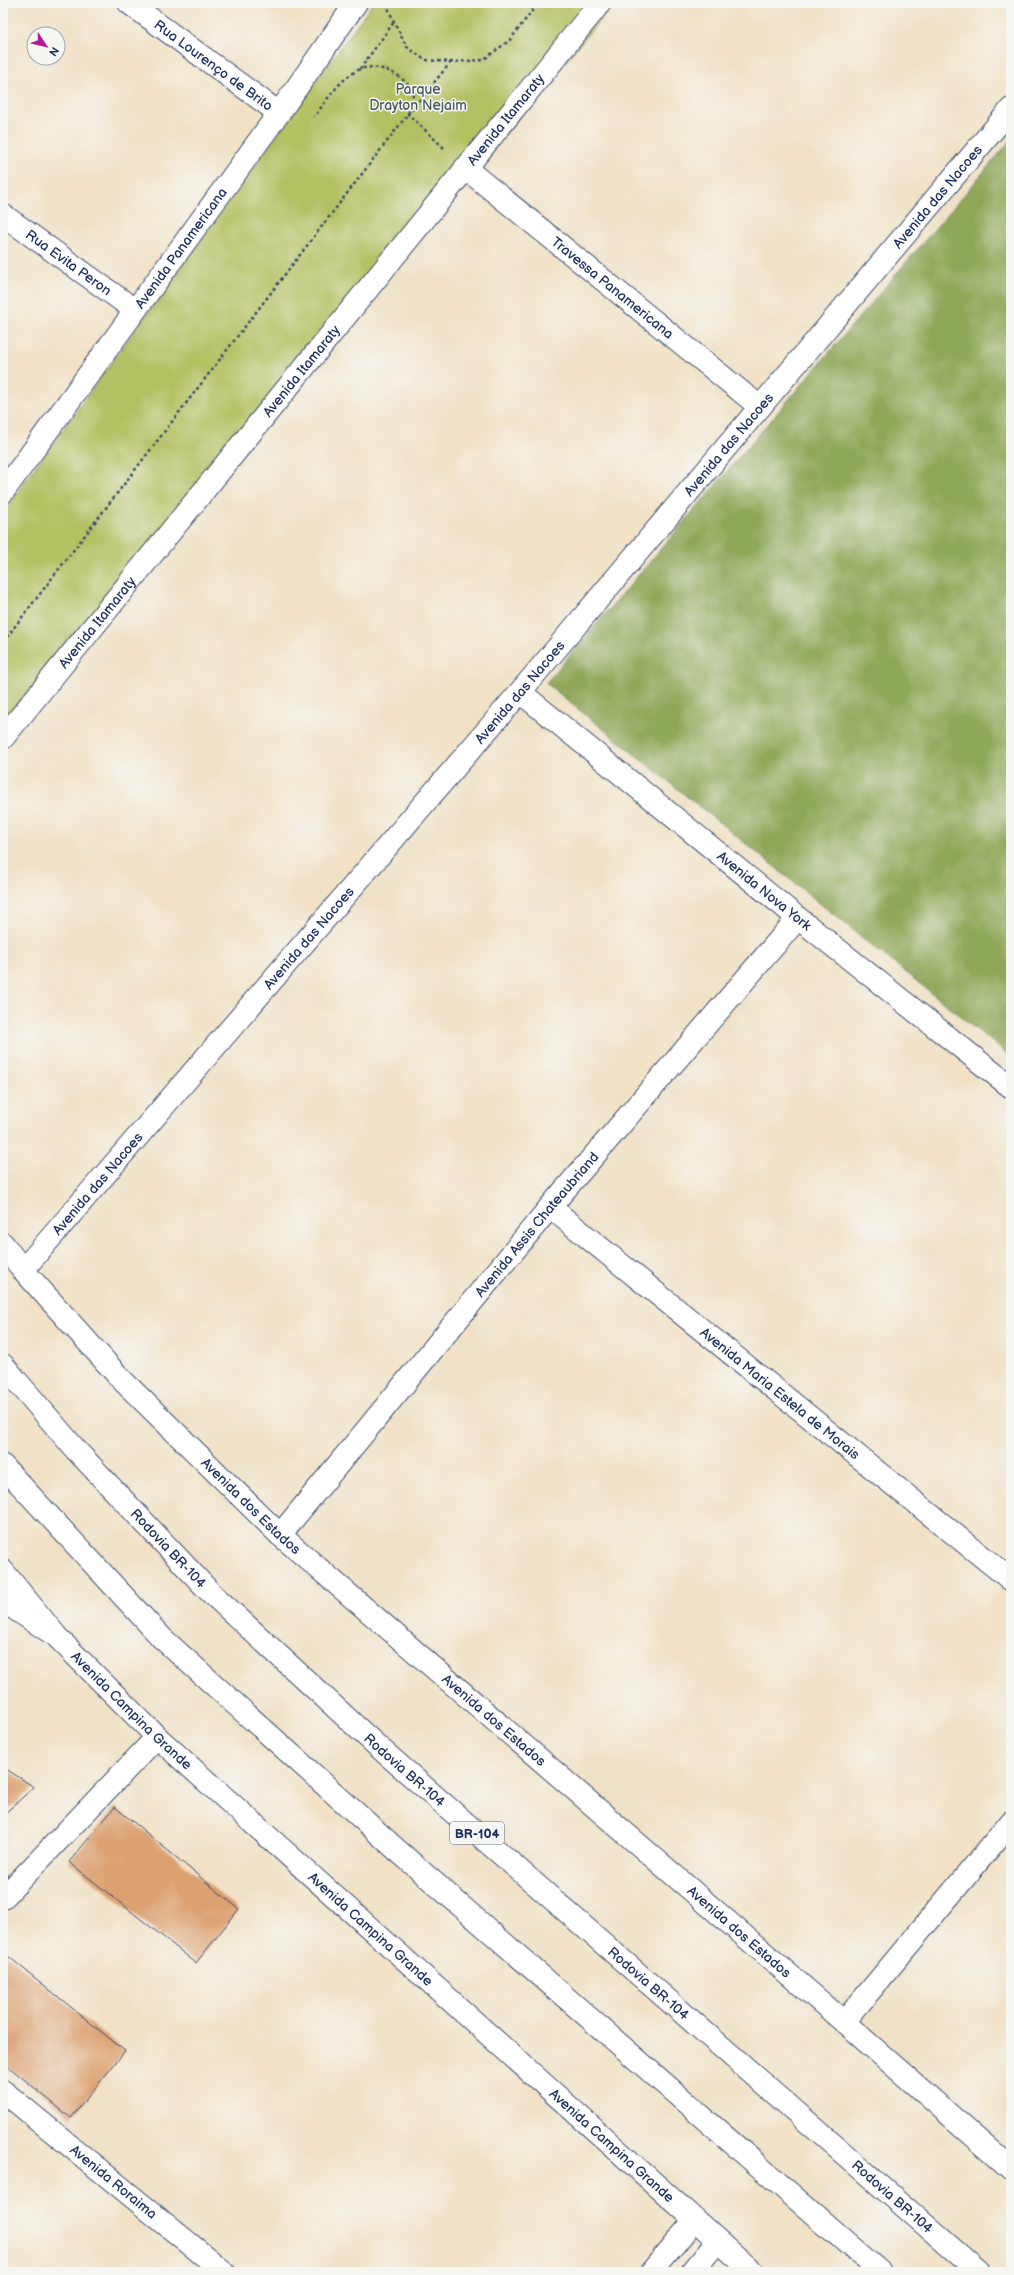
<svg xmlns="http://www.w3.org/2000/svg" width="1014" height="2275" viewBox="0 0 1014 2275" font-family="'Balsamiq Sans',sans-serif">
<rect width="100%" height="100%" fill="#f6f6f2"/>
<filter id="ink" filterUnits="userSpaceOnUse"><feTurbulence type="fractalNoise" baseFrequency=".025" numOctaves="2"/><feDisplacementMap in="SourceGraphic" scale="8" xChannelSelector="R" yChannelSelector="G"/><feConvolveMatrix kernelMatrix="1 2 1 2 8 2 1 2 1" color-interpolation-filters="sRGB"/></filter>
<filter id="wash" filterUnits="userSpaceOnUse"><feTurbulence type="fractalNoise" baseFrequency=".012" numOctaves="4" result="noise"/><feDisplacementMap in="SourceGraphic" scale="16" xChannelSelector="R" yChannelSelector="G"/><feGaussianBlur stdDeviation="0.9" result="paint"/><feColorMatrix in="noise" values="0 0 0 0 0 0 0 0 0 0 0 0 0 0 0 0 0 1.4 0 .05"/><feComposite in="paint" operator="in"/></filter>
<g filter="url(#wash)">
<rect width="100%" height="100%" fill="#f1e2c7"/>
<path fill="#b4c163" stroke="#687860" d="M 373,3 L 614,3 L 3,741 L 3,512 Z"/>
<path fill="#8fa759" stroke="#556b5c" d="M 1011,140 L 1011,1057 L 546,683 Z"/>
<g id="blocks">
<g fill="#dca171">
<path d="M 3,1767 L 34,1787 L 3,1815 Z"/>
<path d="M 115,1807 L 239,1909 L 196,1963 L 69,1862 Z"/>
<path d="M 3,1952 L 125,2051 L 71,2118 L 3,2062 Z"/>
</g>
</g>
</g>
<g filter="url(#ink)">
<use href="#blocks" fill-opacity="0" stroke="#3b4a6e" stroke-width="1"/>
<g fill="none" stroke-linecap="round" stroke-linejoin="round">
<g stroke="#3b4a6e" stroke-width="24">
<g id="minor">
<path id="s1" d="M 129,3 L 279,113"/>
<path id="s2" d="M 465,168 L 760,407"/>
<path id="s3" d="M 3,215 L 135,310"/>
<path id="s4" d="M 3,492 L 279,113 L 356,3"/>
<path id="s5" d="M 520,692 L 798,918 L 1011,1087"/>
<path id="s6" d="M 3,738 L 600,3"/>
<path id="s7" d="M 550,1207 L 1011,1580"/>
<path id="s8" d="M 23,1270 L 520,692 L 1011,109"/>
<path id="s9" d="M 280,1535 L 550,1207 L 798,918"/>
<path d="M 3,1601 L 50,1632"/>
<path d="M 3,1898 L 157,1737"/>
<path d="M 844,2022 L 1011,1822"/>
<path id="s10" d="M 3,2091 L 224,2272"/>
<path d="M 651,2272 L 694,2221"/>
<path d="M 692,2272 L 718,2241"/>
</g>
</g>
<g stroke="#3b4a6e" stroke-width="24">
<g id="major">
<path id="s11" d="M 3,1244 L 23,1270 L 121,1379 L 280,1535 L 844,2022 L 1011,2169"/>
<path id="s12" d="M 3,1571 L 57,1637 L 157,1737 L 753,2272"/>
</g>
</g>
<g stroke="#3b4a6e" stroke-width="24">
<g id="highway">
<path id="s13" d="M 3,1365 L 76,1450 L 209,1591 L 375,1744 L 979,2272"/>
<path d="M 3,1466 L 162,1638 L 398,1851 L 880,2272"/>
</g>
</g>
<g stroke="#3b4a6e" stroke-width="2.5" stroke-dasharray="3 3" stroke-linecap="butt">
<path d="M 386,3 L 394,22 L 407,47 L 425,60 L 451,62 L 483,60 L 510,40 L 538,3"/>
<path d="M 360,69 L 394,22"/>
<path d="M 444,148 L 408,114 L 451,62"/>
<path d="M 3,527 L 7,521"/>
<path d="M 3,642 L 408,114 C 410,109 414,101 413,96 C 410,76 376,61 358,70 C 339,80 327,100 314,117"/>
</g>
<use href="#minor" stroke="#fff" stroke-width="22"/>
<use href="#major" stroke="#fff" stroke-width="22"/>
<use href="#highway" stroke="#fff" stroke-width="22"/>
</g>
</g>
<g text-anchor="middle" stroke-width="3" stroke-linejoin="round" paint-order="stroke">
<rect fill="#f6f6f2" stroke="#5d6b8a" stroke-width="1" x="450" y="1822" width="54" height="22" rx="3"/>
<g font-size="13" font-weight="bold" fill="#1b2f5e">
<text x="477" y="1838">BR-104</text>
</g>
<g font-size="14" fill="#1b2f5e" stroke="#f6f6f2">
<text dy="5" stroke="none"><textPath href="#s1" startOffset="105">Rua Lourenço de Brito</textPath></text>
<text dy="5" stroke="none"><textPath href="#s6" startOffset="797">Avenida Itamaraty</textPath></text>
<text dy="5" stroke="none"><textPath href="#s8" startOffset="1410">Avenida das Nacoes</textPath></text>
<text dy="5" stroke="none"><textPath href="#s4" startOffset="302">Avenida Panamericana</textPath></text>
<text dy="5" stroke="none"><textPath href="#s3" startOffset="81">Rua Evita Peron</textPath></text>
<text dy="5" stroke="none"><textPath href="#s2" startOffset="190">Travessa Panamericana</textPath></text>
<text dy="5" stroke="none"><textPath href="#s6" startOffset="473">Avenida Itamaraty</textPath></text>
<text dy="5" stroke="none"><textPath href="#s8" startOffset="1086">Avenida das Nacoes</textPath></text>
<text dy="5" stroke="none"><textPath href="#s6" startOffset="149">Avenida Itamaraty</textPath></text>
<text dy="5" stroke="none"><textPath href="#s8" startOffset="762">Avenida das Nacoes</textPath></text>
<text dy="5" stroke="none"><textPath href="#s5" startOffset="315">Avenida Nova York</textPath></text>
<text dy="5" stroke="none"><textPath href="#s8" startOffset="438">Avenida das Nacoes</textPath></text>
<text dy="5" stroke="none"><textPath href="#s8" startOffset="114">Avenida das Nacoes</textPath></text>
<text dy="5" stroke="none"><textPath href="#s9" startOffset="403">Avenida Assis Chateaubriand</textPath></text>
<text dy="5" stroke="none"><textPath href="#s7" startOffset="296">Avenida Maria Estela de Morais</textPath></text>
<text dy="5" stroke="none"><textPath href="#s11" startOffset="361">Avenida dos Estados</textPath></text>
<text dy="5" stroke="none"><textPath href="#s13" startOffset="247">Rodovia BR-104</textPath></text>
<text dy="5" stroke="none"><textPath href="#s12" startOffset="190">Avenida Campina Grande</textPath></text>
<text dy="5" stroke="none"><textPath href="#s11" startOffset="685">Avenida dos Estados</textPath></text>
<text dy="5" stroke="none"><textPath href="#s13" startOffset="571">Rodovia BR-104</textPath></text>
<text dy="5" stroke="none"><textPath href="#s12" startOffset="514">Avenida Campina Grande</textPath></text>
<text dy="5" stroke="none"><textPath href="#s11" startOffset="1009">Avenida dos Estados</textPath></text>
<text dy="5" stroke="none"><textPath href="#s13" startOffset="895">Rodovia BR-104</textPath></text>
<text dy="5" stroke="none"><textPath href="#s12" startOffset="838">Avenida Campina Grande</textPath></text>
<text dy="5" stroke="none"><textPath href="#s10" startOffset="143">Avenida Roraima</textPath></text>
<text dy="5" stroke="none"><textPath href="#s13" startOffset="1219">Rodovia BR-104</textPath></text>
</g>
<g font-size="14" fill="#495b60" stroke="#f6f6f2">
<text x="418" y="94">Parque<tspan x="418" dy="16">Drayton Nejaim</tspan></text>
</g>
</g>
<rect width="1014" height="2275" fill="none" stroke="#f6f6f2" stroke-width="16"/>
<g transform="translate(46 46) rotate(125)"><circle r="19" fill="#f6f6f2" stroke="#9ea6b7"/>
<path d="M0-3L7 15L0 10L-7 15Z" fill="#b5179e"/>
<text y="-6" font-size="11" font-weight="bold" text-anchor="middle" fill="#1b2f5e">N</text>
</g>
</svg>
